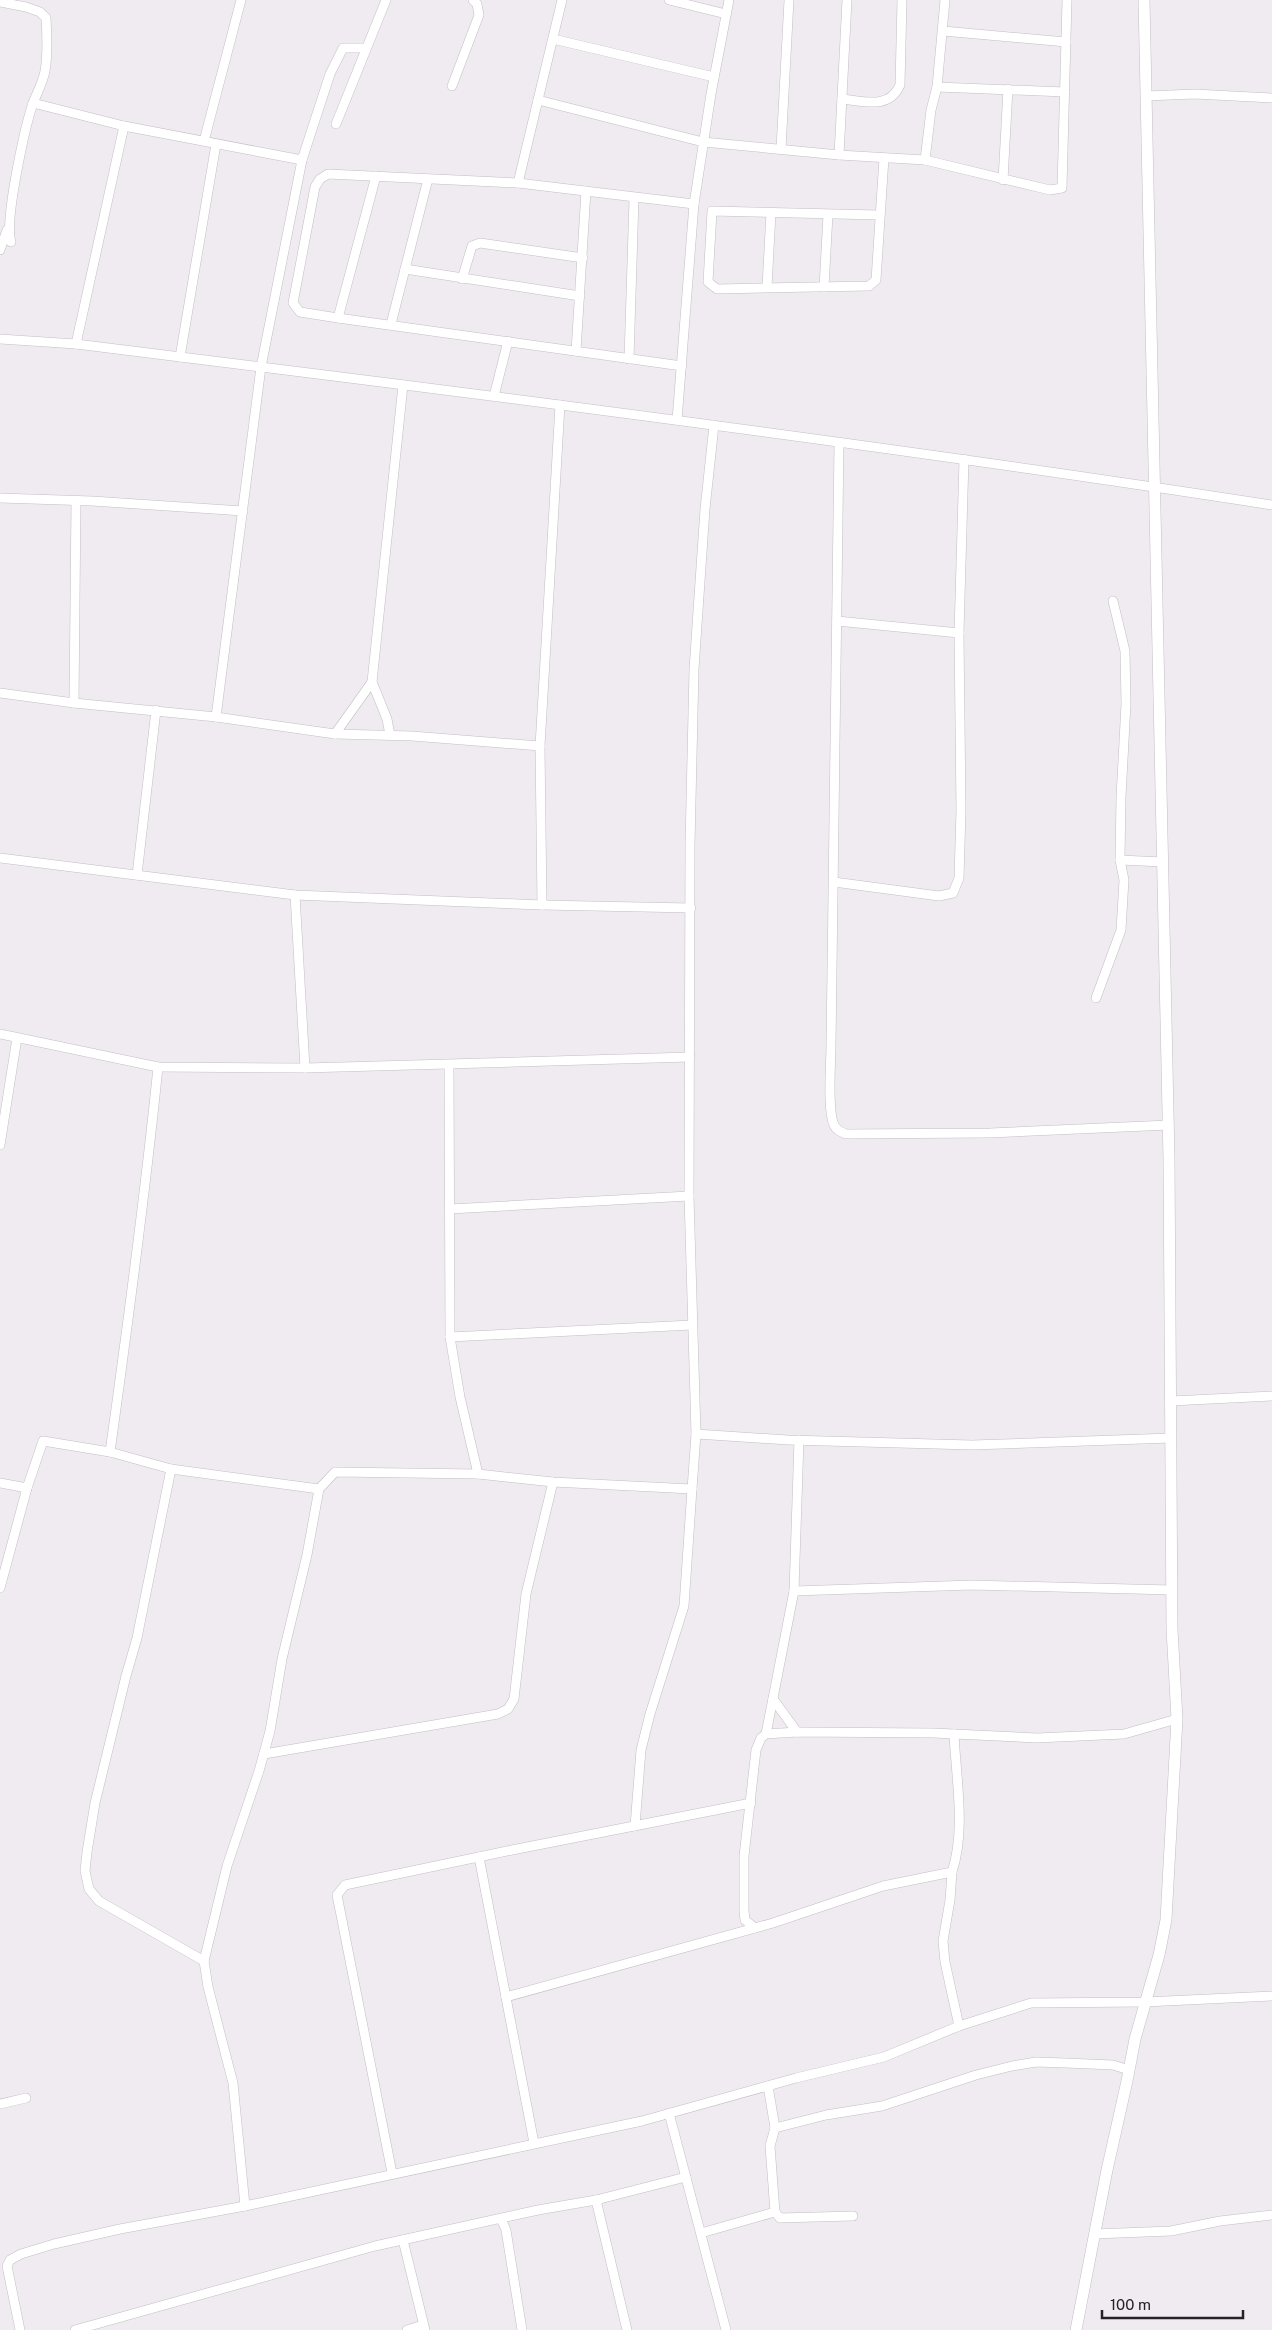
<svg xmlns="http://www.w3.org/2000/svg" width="1272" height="2330" viewBox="0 0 1272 2330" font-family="'Public Sans',sans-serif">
<rect width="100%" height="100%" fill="#efebf0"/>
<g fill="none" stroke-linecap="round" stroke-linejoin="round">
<g stroke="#c2bfc3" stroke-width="10">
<g id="minor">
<path d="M 669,0 L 726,14"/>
<path d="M 0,2 L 26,7 L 40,12 L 46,18 C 47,34 48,54 45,71 C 43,82 37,93 33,103 C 25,127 4,221 11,242"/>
<path d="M 943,31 L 1066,42"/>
<path d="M 553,39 L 714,77"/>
<path d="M 366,48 L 343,48 L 330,74 L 302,160 L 261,367 C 599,409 936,453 1272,505"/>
<path d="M 452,86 L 479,15 L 477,4 L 473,0"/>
<path d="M 937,87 L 1065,92"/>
<path d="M 1146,96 L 1195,94 L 1272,98"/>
<path d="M 842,99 C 864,101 889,110 900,85 L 902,0"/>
<path d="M 538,100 L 703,142 L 839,155 L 925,160 L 1050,190 L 1062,188 L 1067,0"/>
<path d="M 33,103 L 124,126 L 76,344"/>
<path d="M 336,124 L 386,0"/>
<path d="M 124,126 L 302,160"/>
<path d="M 204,141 L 241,0"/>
<path d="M 781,149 L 789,0"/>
<path d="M 839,155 L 847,0"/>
<path d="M 925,160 L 931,110 L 937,87 L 945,0"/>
<path d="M 1003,180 L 1008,89"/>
<path d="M 518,183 L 562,0"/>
<path d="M 879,215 L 712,211 L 708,282 L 717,289 L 869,286 L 876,280 L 884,158"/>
<path d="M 0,250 L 7,230"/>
<path d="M 405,269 L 580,296"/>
<path d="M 462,279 L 472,246 L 480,243 L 583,258"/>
<path d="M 767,287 L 771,213"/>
<path d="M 824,287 L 828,215"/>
<path d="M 338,318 L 376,176"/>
<path d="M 391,324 L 428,179"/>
<path d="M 0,339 L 76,344 L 261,367 L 216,717"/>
<path d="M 576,351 L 586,191"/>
<path d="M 180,357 L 216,144"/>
<path d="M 629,359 L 634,199"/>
<path d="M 682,366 L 338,318 L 300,312 L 293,303 L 315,187 L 320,179 L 328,174 L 518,183 L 694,204"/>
<path d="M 494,396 L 508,341"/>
<path d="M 677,420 L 694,204 L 711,94 L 729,0"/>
<path d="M 839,443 L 831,1045 C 831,1063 827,1110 834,1125 C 836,1130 841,1132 846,1134 L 990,1133 L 1169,1125"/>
<path d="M 0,498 L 92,501 L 243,511"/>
<path d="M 959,633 L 964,459"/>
<path d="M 0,693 L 74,703 L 216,717 L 335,734 L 412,736 L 540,746"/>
<path d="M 74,703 L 76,501"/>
<path d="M 335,734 L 372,682"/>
<path d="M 390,735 L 387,719 L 372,682 L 403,385"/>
<path d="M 0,858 L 295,895 L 542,905 L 691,908"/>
<path d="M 1120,860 L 1163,862"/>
<path d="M 137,875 L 156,710"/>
<path d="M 834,882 L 939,896 L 953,893 L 959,878 L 961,810 L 959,633 L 837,621"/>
<path d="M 295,895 L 305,1068"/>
<path d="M 542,905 L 540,746 L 560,405"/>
<path d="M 1096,998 L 1121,930 L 1124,880 L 1120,860 L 1121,797 L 1126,704 L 1125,651 L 1113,601"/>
<path d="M 0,1034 L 158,1067 L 305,1068 L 690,1057"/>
<path d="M 449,1065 L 450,1337 L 460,1397 L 478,1474"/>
<path d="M 0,1145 L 17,1038"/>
<path d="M 450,1209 L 689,1196"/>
<path d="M 450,1337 L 692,1325"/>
<path d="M 1171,1401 L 1272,1396"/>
<path d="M 696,1434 L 788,1440 L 972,1445 L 1171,1438"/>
<path d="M 110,1452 L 171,1469 L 319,1489 L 335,1472 L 478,1474 L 553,1482 L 692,1489 L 696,1434 L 689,1196 L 690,845 L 694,669 L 705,509 L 714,425"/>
<path d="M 171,1469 L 137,1638 L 126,1676 L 95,1803 L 87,1852 L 85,1871 L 89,1889 L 99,1901 L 204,1961 L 208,1987 L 233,2083 L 245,2206"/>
<path d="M 0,1483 L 27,1488"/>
<path d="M 0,1588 L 27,1488 L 43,1441 L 110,1452 C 128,1323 145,1195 158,1067"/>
<path d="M 794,1591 L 972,1585 L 1171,1590"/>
<path d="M 773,1699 L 797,1732"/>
<path d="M 766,1734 L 794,1591 L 799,1440"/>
<path d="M 264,1754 L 498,1714 L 508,1709 L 514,1699 L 526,1594 L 553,1482"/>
<path d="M 635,1826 L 641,1750 L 650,1714 L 684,1606 L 692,1489"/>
<path d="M 479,1857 L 534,2143"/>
<path d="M 952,1872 L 950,1900 L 943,1941 L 945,1962 L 959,2026"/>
<path d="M 755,1928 L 745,1920 L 744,1911 L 744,1856 L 756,1750 L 761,1738 L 766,1734 L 797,1732 L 933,1733 L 1037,1738 L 1124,1734 L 1177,1719"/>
<path d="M 204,1961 L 227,1866 L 259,1771 L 270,1731 L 282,1659 L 307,1555 L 319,1489"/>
<path d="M 506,1997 L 773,1923 L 883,1886 L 952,1872 C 966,1830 956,1778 954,1734"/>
<path d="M 768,2086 L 775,2128"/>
<path d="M 0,2104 L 26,2098"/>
<path d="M 669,2113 L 726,2330"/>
<path d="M 392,2173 L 337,1895 L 345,1885 L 512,1850 L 751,1803"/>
<path d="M 596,2200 L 627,2330"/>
<path d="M 775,2212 L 780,2218 L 853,2216"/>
<path d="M 501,2219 L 506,2230 L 522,2330"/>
<path d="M 701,2233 L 775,2212 L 770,2146 L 775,2128 L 826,2115 L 882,2106 L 976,2075 L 1012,2066 L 1036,2062 L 1065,2063 L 1113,2065 L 1129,2070"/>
<path d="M 1094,2234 L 1171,2231 L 1220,2221 L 1272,2215"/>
<path d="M 403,2240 L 425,2330"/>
<path d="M 20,2330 L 7,2266 L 10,2260 L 21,2254 L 54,2244 L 120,2229 L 245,2206 L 642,2121 L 796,2078 L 884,2057 L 959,2026 L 1031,2003 L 1145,2002 L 1272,1996"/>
<path d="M 75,2330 L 375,2246 L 538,2210 L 596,2200 L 686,2177"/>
<path d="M 407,2330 L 423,2325"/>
</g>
</g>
<g stroke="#c2bfc3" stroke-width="12">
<path id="tertiary" d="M 1076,2330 L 1107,2170 L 1127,2081 L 1135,2039 L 1159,1955 L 1166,1920 L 1177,1719 L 1172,1629 L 1169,1159 L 1144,0"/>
</g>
<use href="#minor" stroke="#fff" stroke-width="9"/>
<use href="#tertiary" stroke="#fff" stroke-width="11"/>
</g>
<path d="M1102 2310v8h141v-8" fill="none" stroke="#242224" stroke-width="2.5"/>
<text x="1110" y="2310" font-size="15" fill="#242224" stroke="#efebf0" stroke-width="4" paint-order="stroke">100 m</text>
</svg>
